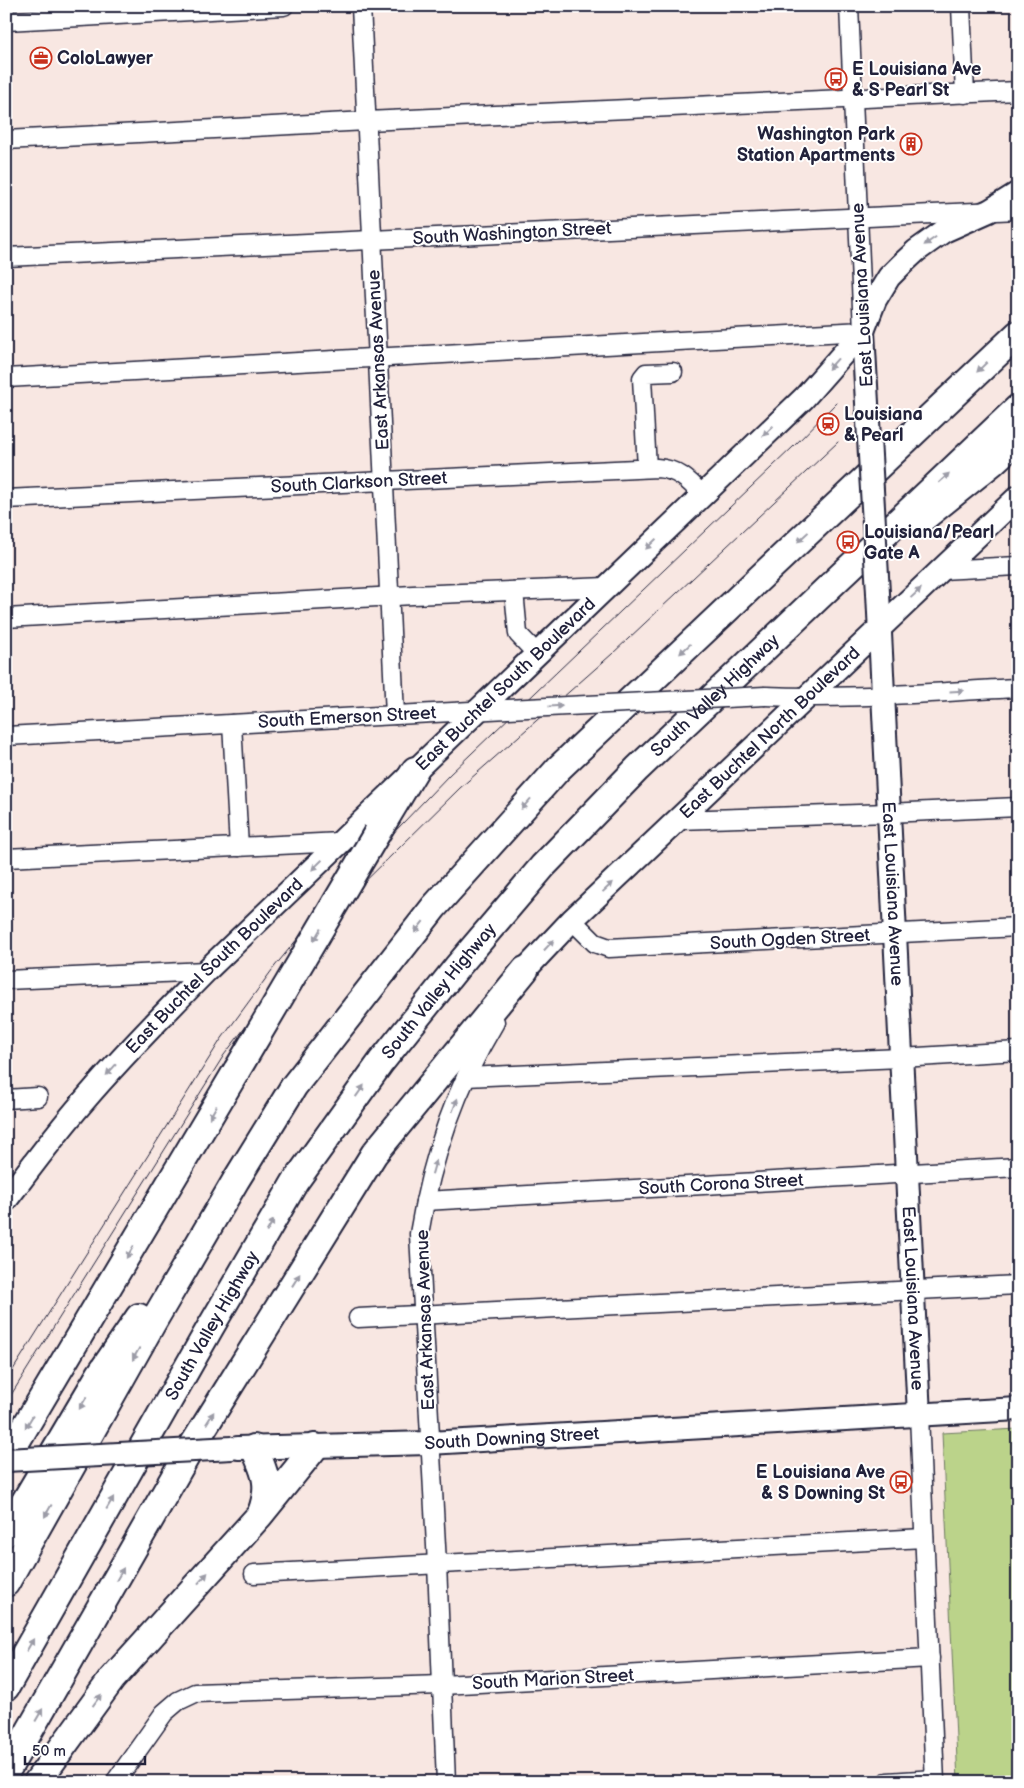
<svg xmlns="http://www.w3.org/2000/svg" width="1024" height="1788" viewBox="0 0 1024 1788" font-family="'Balsamiq Sans',sans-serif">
<rect width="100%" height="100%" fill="#f8e7e2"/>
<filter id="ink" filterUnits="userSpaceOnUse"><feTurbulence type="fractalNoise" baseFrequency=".02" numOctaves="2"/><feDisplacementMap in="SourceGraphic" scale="10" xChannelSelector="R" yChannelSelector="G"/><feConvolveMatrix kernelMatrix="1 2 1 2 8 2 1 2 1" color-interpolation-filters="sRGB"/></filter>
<g filter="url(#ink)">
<path fill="#bbd38a" stroke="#6e7a62" d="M 1018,1429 L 1018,1782 L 958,1782 L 942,1433 Z"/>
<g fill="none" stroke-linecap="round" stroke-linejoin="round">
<g stroke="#22223b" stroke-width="21">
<g id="minor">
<path d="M 361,6 L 395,715"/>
<path d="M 961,6 L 965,94"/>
<path d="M 6,21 L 284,6"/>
<path d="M 6,140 L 367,121 L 1018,91"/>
<path d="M 6,257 L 1018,210"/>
<path d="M 6,378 L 863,331 L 849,6"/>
<path d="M 647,468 L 642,378 L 646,373 L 673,372"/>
<path d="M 6,499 L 657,468 C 677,469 689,480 702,495"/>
<path d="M 941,570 L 1018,566"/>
<path d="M 514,591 L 518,634 L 537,654"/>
<path d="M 6,618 L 413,595 L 607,587"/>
<path d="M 765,696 C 849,700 934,692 1018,688"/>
<path d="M 232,724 L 239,847"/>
<path d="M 6,736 L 508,709"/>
<path d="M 679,820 L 888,813 L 1018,807"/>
<path d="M 6,858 L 341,842"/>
<path d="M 572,920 L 595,943 L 609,948 L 1018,927"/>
<path d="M 6,980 L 206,971"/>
<path d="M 466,1077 L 901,1058 L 1018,1051"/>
<path d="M 6,1099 L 38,1097"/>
<path d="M 425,1201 L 1018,1167"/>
<path d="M 358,1318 L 1018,1285"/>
<path d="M 919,1415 L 935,1782"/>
<path d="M 254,1574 L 924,1538"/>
<path d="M 115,1782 L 164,1713 L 178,1701 L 195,1693 L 442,1685 L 930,1658"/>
<path d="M 446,1782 L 437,1564 L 419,1234 C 431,1160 456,1087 495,1022"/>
<path d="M 887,1782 L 935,1779"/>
</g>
</g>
<g stroke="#22223b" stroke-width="26">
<g id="major">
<path d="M 863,331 L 868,421"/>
<path id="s1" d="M 878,593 L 919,1415"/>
<path id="s2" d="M 525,970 L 572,920 L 1018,497"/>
<path id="s3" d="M 6,1200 C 31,1167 56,1133 83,1102 C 122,1056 164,1014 206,971 L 804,398 L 863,331 L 875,300 L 889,277 L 902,264 L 916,251 L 944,231 L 989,211 L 1018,193"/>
<path id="s4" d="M 238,1448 L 429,1443 L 1018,1409"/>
</g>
</g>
<g stroke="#22223b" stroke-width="30">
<g id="highway">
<path d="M 922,519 L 993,462 L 1018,439"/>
<path d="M 377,833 L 415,770"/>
<path d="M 254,1448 C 266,1474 271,1486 261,1513"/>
<path d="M 6,1459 L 237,1070"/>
<path d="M 6,1533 L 100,1374 L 139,1317"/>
<path d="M 6,1583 L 153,1322 L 236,1180 L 294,1086 L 434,907 L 559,768 L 1018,334"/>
<path id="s5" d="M 6,1687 L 210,1328 L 295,1182 L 381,1062 L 458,966 L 543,866 L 637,769 L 1018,408"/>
<path d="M 6,1772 L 188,1453 L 374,1154 L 525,970"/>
<path d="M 37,1782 L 112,1679 L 259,1516 L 315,1447"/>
</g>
</g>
<use href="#minor" stroke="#fff" stroke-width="18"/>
<use href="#major" stroke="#fff" stroke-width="22"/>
<use href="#highway" stroke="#fff" stroke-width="26"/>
<g stroke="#22223b" stroke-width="1">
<path d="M 6,1381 L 220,1041 L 275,966 L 331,898 L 450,774 L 793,447 L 836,403"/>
<path d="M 6,1403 L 224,1055 L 334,912 L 460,788 L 612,654 L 838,442"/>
</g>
<g stroke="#22223b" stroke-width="21" stroke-linecap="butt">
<path id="minor-bridge" d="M 508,709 L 765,696"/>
</g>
<g stroke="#22223b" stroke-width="26" stroke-linecap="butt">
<g id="major-bridge">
<path d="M 868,421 L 878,593"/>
<path d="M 6,1460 L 232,1448"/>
</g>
</g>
<g stroke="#22223b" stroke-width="30" stroke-linecap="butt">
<path id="highway-bridge" d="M 237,1070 L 377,833"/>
</g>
<use href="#minor-bridge" stroke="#fff" stroke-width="18"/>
<use href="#major-bridge" stroke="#fff" stroke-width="22"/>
<use href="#highway-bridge" stroke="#fff" stroke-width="26"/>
</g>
<defs><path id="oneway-solid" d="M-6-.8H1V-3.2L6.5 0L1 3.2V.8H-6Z" transform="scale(1.25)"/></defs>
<g fill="#9c9ca7">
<use href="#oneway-solid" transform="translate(930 241) rotate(145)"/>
<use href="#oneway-solid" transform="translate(833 364) rotate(132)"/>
<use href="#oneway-solid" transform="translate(982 367) rotate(136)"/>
<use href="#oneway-solid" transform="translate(768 431) rotate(136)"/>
<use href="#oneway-solid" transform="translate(944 478) rotate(-43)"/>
<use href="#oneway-solid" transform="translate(803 537) rotate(137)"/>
<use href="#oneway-solid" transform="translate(651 544) rotate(136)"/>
<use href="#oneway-solid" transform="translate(916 593) rotate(-43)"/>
<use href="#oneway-solid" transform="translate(685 649) rotate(137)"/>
<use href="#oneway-solid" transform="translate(957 691) rotate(-3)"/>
<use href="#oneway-solid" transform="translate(556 706) rotate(-3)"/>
<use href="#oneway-solid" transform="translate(526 804) rotate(132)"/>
<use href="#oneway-solid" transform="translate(317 865) rotate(136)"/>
<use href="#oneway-solid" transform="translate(608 887) rotate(-43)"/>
<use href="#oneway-solid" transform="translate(419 927) rotate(128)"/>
<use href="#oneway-solid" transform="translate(317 935) rotate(120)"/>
<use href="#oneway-solid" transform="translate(549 945) rotate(-47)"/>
<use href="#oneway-solid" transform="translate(111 1070) rotate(132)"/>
<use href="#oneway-solid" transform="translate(360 1091) rotate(-55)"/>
<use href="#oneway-solid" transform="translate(455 1105) rotate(-69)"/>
<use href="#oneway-solid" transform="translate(213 1112) rotate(120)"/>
<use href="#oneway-solid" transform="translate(434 1167) rotate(-74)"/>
<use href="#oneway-solid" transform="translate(270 1226) rotate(-60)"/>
<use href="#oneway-solid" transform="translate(130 1252) rotate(121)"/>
<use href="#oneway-solid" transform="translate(296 1280) rotate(-58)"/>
<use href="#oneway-solid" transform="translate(136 1354) rotate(119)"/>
<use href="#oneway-solid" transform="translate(83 1403) rotate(121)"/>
<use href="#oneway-solid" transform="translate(210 1418) rotate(-58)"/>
<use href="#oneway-solid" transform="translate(29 1422) rotate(121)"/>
<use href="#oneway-solid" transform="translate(110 1503) rotate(-60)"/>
<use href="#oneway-solid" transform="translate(48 1511) rotate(119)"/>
<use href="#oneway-solid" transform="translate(120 1574) rotate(-61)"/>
<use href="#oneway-solid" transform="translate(203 1578) rotate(-48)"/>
<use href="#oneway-solid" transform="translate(30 1645) rotate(-60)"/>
<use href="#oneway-solid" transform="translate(97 1700) rotate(-54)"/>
<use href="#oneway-solid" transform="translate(39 1715) rotate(-60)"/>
</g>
</g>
<defs>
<g id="office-ring" transform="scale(1.125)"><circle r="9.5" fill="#fff" stroke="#c8321e" stroke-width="1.5"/><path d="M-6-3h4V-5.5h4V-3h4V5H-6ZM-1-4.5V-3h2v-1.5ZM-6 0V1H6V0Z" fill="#c8321e"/></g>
<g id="bus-ring" transform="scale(1.125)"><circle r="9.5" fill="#fff" stroke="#c8321e" stroke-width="1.5"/><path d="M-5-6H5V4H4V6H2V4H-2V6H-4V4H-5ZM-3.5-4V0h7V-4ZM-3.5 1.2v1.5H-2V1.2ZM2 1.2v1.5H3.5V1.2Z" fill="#c8321e"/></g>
<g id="building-ring" transform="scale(1.125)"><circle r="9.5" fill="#fff" stroke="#c8321e" stroke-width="1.5"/><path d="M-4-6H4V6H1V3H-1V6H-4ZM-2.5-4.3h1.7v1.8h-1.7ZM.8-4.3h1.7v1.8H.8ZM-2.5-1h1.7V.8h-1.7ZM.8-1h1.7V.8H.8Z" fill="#c8321e"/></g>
<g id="station-ring" transform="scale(1.125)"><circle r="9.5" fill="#fff" stroke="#c8321e" stroke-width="1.5"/><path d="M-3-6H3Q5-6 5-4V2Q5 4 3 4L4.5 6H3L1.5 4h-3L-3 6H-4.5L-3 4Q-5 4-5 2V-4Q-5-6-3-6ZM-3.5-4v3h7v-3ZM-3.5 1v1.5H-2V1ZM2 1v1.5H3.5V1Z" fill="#c8321e"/></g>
</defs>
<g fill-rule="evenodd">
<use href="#office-ring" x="41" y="58"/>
<use href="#bus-ring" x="836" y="79"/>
<use href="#building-ring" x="911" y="144"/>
<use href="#station-ring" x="828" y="424"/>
<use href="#bus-ring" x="848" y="542"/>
<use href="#bus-ring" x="901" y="1482"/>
</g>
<g text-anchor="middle" stroke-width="4" stroke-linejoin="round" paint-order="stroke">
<g font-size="18" font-weight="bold" fill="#22223b" stroke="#fff" text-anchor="start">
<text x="57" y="64">ColoLawyer</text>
<text x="852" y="75">E Louisiana Ave<tspan x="852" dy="21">&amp; S Pearl St</tspan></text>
<text x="895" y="140" text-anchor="end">Washington Park<tspan x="895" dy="21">Station Apartments</tspan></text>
<text x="844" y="420">Louisiana<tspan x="844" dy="21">&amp; Pearl</tspan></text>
<text x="864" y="538">Louisiana/Pearl<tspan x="864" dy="21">Gate A</tspan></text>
<text x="885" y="1478" text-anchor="end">E Louisiana Ave<tspan x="885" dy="21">&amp; S Downing St</tspan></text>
</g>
<g font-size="18" fill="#22223b" stroke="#fff">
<text transform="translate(512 233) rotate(-3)" y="6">South Washington Street</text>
<text transform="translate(862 295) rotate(-93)" y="6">East Louisiana Avenue</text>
<text transform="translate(378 360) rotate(-93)" y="6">East Arkansas Avenue</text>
<text transform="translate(359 482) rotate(-3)" y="6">South Clarkson Street</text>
<text dy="6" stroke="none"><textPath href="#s3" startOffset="719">East Buchtel South Boulevard</textPath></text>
<text dy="6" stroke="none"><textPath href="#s5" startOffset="1226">South Valley Highway</textPath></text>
<text transform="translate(347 717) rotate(-3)" y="6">South Emerson Street</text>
<text dy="6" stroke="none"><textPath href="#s2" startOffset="341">East Buchtel North Boulevard</textPath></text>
<text dy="6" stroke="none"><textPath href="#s1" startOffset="301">East Louisiana Avenue</textPath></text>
<text transform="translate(790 939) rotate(-3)" y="6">South Ogden Street</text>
<text dy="6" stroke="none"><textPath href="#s3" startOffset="314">East Buchtel South Boulevard</textPath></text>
<text dy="6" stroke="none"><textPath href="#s5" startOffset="821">South Valley Highway</textPath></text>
<text transform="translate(721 1184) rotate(-3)" y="6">South Corona Street</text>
<text dy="6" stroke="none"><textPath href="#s1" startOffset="706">East Louisiana Avenue</textPath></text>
<text transform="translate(425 1320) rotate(-92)" y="6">East Arkansas Avenue</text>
<text dy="6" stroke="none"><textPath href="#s5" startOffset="416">South Valley Highway</textPath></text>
<text dy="6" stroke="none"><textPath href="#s4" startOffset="274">South Downing Street</textPath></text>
<text transform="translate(553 1679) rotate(-3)" y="6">South Marion Street</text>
</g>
</g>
<rect width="1024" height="1788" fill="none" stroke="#fff" stroke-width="25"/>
<rect x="12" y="12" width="999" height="1763" fill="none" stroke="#22223b" stroke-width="2" filter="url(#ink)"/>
<path d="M25 1756v8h120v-8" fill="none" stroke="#22223b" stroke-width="2.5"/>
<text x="32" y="1756" font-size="15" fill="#22223b" stroke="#ffffff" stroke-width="4" paint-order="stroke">50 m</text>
</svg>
